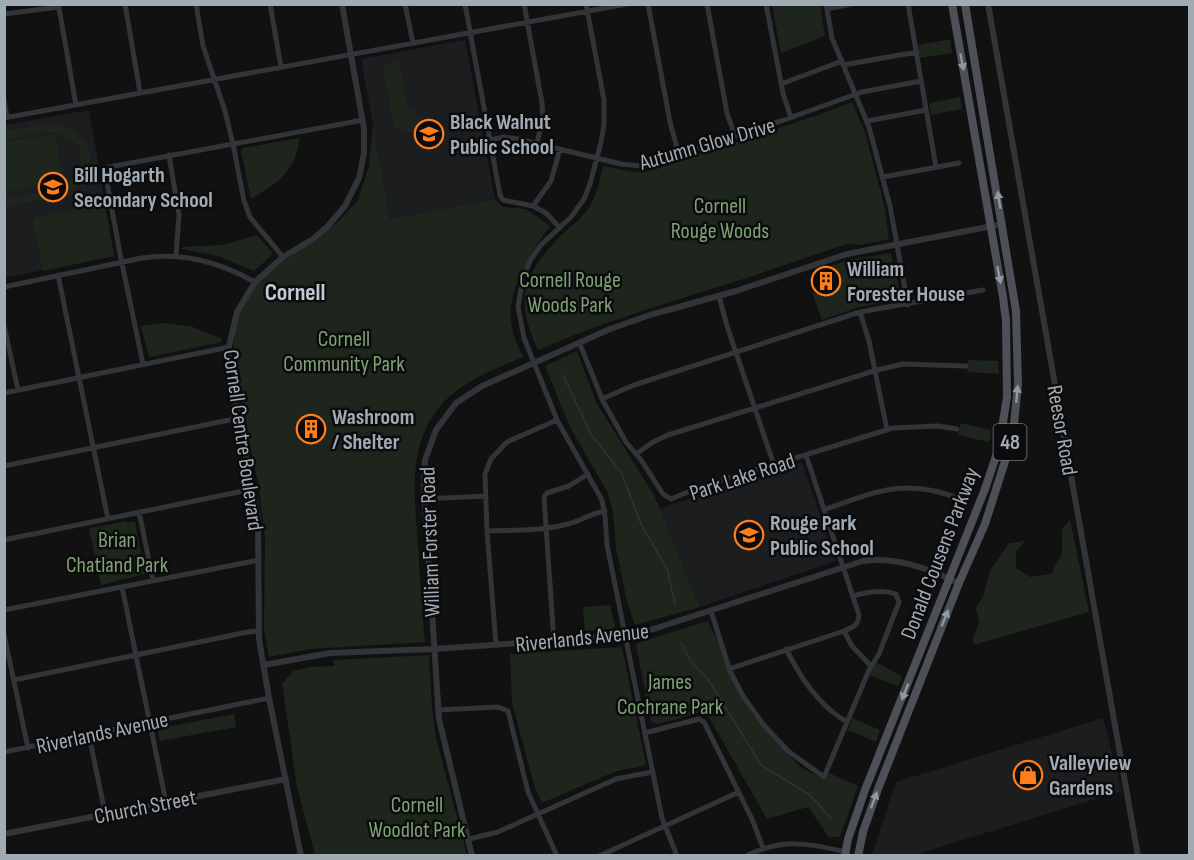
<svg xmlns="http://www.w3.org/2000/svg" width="1194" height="860" viewBox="0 0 1194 860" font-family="'Sofia Sans Condensed',sans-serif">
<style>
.built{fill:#1c1d1f}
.green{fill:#1d251d}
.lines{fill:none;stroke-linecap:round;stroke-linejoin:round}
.stream{stroke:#28353a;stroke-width:1.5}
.minor{stroke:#313438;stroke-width:5}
.tertiary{stroke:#313438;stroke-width:6}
.primary{stroke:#4d5157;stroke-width:8}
.oneway{fill:#8f99a1}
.labels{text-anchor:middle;stroke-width:5;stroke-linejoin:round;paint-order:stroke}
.shield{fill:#0c0c0d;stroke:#747b82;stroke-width:1.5}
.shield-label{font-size:21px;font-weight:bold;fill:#a0abb4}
.poi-label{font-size:22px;font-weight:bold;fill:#a0abb4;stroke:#0c0c0d;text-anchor:start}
.street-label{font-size:22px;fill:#a0abb4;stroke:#0c0c0d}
.park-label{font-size:22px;fill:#7da275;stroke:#0c0c0d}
.neighbourhood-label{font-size:24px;font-weight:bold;fill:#c2c9d0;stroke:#0c0c0d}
</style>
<rect width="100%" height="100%" fill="#111112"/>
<path class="built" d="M465 40 495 199 390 219 361 59Z
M89 110 114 255 5 278V125Z
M802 462 836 561 700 607 660 509 705 493Z
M1103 718 1122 791 914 855H872L896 782Z"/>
<path class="green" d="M772 5H820L825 36 781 53Z
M950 39 952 53 920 58 918 45Z
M400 62 408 110 414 109 416 119H421V124L425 127 436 125 438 135C428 137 403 132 394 127L383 69 386 64Z
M960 97 962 109 931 115 929 103Z
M852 102 865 132 884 204 889 239 860 245 847 244C809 256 772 270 734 282 667 303 602 322 538 350 514 297 522 277 561 235 569 228 578 221 585 213 595 201 600 182 603 166L634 172 653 170 824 113Z
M50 124C89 126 105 167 72 191L73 194 5 207V198C37 192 91 194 79 147 58 122 32 135 5 140V131Z
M373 124 390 219 495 199 503 207 526 209 550 226C532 250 507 290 511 321 512 334 518 346 523 357 498 368 471 378 450 396 406 436 414 492 418 546 420 578 422 610 425 642L310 649 269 657 264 629 265 538 259 488 232 363 236 325 242 307 254 287 267 272 338 222 358 200 369 166Z
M55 134 63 182 5 192V142Z
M299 138C297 171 276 184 251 199L241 151 243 148Z
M104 204 114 256 43 271 34 228V218Z
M257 235 273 254 254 271 218 256 182 249 183 247 222 245Z
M891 253 901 297 893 301 859 307 822 320 812 293 836 285 831 266 849 260Z
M163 323 193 327 222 339V342L149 357 141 326Z
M577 351 596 402 655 497 700 607 635 625 627 602 616 549 613 513 608 493 570 427 545 366Z
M968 360 998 361 999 374 967 372Z
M961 423 991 430 989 442 958 435Z
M1070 519 1089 612 977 644 973 643V638L979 623 976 608 983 596 990 571 1009 543 1025 541 1016 551V568L1030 577 1051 574 1062 553V530Z
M125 521 126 523 135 521 145 574 101 585 89 529Z
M610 605 615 626 613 629 585 631 583 607Z
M708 621 751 713 800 767 825 780 829 773 858 786 840 837H829L808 807 767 819 710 719 704 714 699 713 657 724 651 721 636 646 637 643Z
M622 647 646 765 614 772 542 803 535 788 512 703 510 654Z
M429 655 432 707 436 738 467 855H315L297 787 282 684 293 671 310 667 335 666 333 660Z
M876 662 902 676 898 686 869 675Z
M234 714 236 727 160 741 157 729Z
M852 718 880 730 876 742 848 730Z"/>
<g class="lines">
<path class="stream" d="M563 375 592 436 621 472 641 524 667 569 675 604
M681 643 691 662 708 679 761 765 810 795 832 819"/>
<path class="minor" d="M125 4 140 92
M196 4 203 46 225 111 233 144 244 201 250 217 283 257
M270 4 281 67
M405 4 413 43
M465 4 500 195 503 200 533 206 546 213 560 228
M524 4 542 103 543 117 537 143
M586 4 604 100V125L601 142 590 184 584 199 571 217 541 245 531 259 523 277 518 307 524 338 557 420 602 500 605 516 607 545 662 818 677 856
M648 4 670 122 679 155
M707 4 727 113 735 136
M766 4 783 93 791 118
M826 4 832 38 869 127 890 206 908 305
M908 4 936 167
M59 8 76 105
M827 9 851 4
M4 14 59 7
M843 65 917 52
M781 84 842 61
M4 100 7 117
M4 118 627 4
M867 121 926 110
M490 140 504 137 518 139 621 164 642 166 781 121 862 92 921 81
M169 155 179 215 176 256
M883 177 959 163
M533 206 551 181 560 149
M58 275 108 519
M4 287 142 258C183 252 219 262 255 282
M719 296 727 326 774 465
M860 312 869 341 887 430
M4 325 18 390
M579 342 603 401 626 442 641 460 663 494 671 499 700 487 893 428 938 426 957 429
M143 364 120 254 105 171 109 167 363 120
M4 393 229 347
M602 399 634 385 860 312 983 290
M636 454 653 442 668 435 877 370 903 364 966 366
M4 466 239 418
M424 499 485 496
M824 510C876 491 908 477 962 500
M139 512 153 580
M487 531C513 530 543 531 568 524 581 521 591 513 605 511
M4 540 253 489
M122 587 166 802
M4 610 259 560
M711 611 730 671 743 696 763 724 788 751 824 777 869 670 879 654 899 602 896 594C882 589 867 592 853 596
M844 631 852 646 871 666
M4 634 28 748
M554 642 544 497 547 493 569 486 588 474
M496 645 487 531 485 474 491 459 507 442 557 420
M786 649C801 678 818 705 847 722
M729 669 844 631C853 627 858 626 859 615L806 455
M14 680 248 632 258 631
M438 710 498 707 508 711 528 792 557 856
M645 733 699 719 704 722 752 819 763 848
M89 735 105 813
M4 752 269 698
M469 839 498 832 616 779 652 772
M599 856 739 792
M746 856C782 838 808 843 846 852"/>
<path class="tertiary" d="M988 4 1138 856
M264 665 330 653 434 649 635 635 863 561C896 556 929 569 959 583
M4 834 286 779
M301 856 269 698 259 639 258 518 230 376 229 347 237 312 255 282 283 257 313 239 328 226 345 206 359 178 364 153V129L342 4
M472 856 439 719 424 490 425 460 436 430 456 403 482 386 610 329 650 315 736 291 847 254 1003 224"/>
<path class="primary" d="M845 856 848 839 865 790 985 489 999 447 1007 397 1006 321 1003 297 952 4
M858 856 863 832 878 789 959 583 985 524 1007 455 1014 424 1018 384 1016 311 965 4"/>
</g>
<defs><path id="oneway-solid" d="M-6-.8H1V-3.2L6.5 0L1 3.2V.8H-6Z" transform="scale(1.5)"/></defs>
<g class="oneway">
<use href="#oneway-solid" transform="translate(962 62) rotate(79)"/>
<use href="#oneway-solid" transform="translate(999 200) rotate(-99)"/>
<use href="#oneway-solid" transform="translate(999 275) rotate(79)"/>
<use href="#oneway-solid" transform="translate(1017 394) rotate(-85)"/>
<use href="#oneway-solid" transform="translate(945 618) rotate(-68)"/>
<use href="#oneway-solid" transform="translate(905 692) rotate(112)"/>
<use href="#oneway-solid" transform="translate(874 800) rotate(-70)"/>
</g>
<defs>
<g id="school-ring" transform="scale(1.5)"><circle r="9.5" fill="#0c0c0d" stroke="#ff7e1c" stroke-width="1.5"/><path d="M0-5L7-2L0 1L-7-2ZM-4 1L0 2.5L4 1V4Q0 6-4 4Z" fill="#ff7e1c"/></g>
<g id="building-ring" transform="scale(1.5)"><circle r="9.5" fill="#0c0c0d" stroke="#ff7e1c" stroke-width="1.5"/><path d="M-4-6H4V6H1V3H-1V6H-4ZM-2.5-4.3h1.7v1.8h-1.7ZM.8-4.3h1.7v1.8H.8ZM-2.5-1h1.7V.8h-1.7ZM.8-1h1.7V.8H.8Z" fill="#ff7e1c"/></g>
<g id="shop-ring" transform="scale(1.5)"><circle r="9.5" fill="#0c0c0d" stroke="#ff7e1c" stroke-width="1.5"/><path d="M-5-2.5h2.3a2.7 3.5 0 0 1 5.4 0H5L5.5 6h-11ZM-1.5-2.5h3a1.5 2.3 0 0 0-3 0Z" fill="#ff7e1c"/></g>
</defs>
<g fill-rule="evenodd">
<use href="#school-ring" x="429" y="134"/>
<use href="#school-ring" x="53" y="187"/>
<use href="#building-ring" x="826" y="281"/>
<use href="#building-ring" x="311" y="429"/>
<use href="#school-ring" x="749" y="535"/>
<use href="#shop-ring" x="1028" y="775"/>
</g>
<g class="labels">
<rect class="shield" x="993.5" y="424" width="33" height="36" rx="4.5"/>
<g class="shield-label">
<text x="1010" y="449">48</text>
</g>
<g class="poi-label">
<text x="450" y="129">Black Walnut<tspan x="450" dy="25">Public School</tspan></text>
<text x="74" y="182">Bill Hogarth<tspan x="74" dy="25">Secondary School</tspan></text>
<text x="847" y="276">William<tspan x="847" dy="25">Forester House</tspan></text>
<text x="332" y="424">Washroom<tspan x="332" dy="25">/ Shelter</tspan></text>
<text x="770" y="530">Rouge Park<tspan x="770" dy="25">Public School</tspan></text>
<text x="1049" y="770">Valleyview<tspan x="1049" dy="25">Gardens</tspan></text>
</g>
<g class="street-label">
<text transform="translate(707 143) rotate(-16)" y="8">Autumn Glow Drive</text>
<text transform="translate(1063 430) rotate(80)" y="8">Reesor Road</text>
<text transform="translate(244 440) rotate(82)" y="8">Cornell Centre Boulevard</text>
<text transform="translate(742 476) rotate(-18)" y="8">Park Lake Road</text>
<text transform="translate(429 542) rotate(-92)" y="8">William Forster Road</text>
<text transform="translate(939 553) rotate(-69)" y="8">Donald Cousens Parkway</text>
<text transform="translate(582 637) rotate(-6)" y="8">Riverlands Avenue</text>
<text transform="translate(102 732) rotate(-12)" y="8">Riverlands Avenue</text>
<text transform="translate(145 806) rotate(-11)" y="8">Church Street</text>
</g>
<g class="park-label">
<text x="720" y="213">Cornell<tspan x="720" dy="25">Rouge Woods</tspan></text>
<text x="570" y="287">Cornell Rouge<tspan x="570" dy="25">Woods Park</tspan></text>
<text x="344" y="346">Cornell<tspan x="344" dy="25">Community Park</tspan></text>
<text x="117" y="547">Brian<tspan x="117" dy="25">Chatland Park</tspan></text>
<text x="670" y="689">James<tspan x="670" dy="25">Cochrane Park</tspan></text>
<text x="417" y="812">Cornell<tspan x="417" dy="25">Woodlot Park</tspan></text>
</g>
<g class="neighbourhood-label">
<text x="295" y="300">Cornell</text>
</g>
</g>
<rect width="1194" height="860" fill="none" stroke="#a0abb4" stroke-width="12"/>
</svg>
